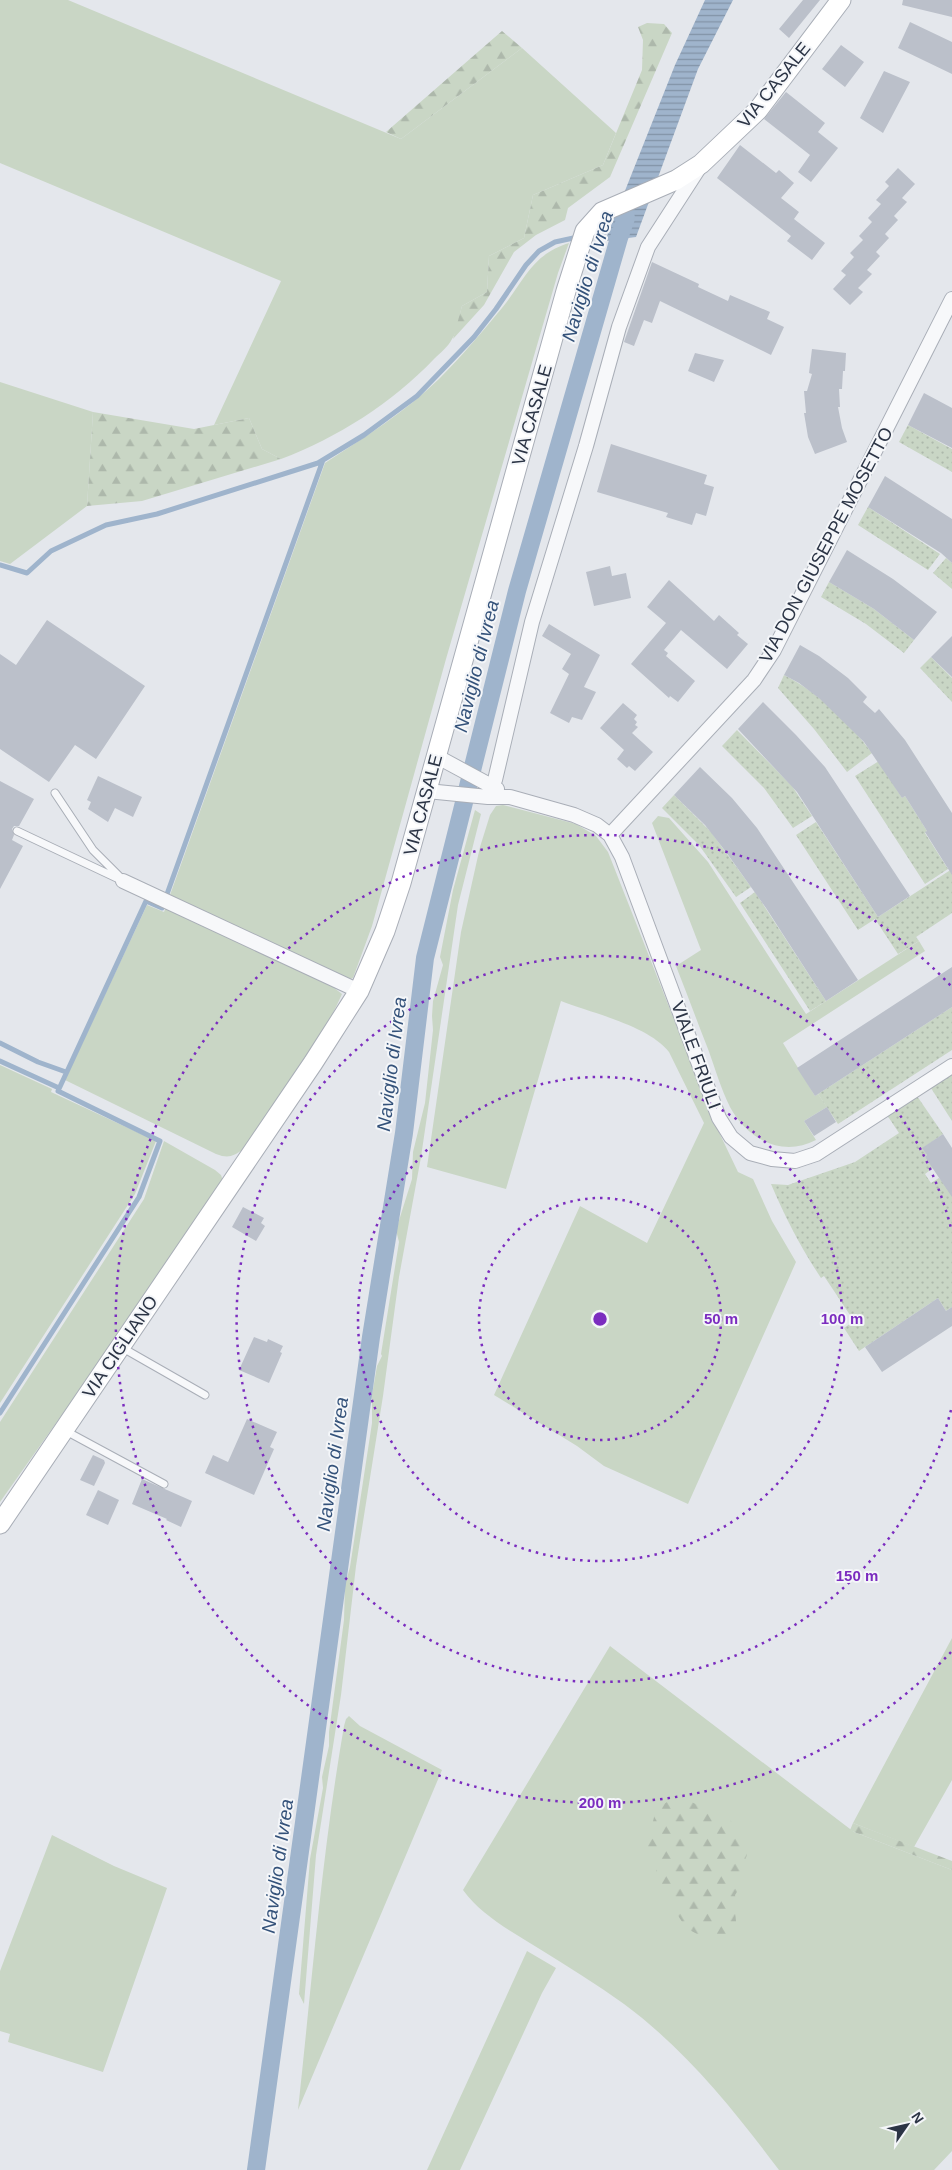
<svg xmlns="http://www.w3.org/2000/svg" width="952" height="2170" viewBox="0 0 952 2170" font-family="Helvetica,sans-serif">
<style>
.grass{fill:#c9d6c5}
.forest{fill:url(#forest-firs)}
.garden{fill:url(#garden-dots)}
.water{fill:url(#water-rules)}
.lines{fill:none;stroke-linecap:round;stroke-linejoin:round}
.stream{stroke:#9fb4cc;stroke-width:5}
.canal{stroke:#9fb4cc;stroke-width:18}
.building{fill:#bbc0ca}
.lane-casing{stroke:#a9aeb7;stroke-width:9}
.street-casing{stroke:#a9aeb7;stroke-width:16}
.secondary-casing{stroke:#a9aeb7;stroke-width:21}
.lane{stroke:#f7f8fa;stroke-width:7}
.street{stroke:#f7f8fa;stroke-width:14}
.secondary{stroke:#fff;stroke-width:19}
.ring{fill:none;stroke:#7b2cbf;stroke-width:2.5;stroke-dasharray:2.5 5}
.labels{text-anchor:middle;stroke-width:4;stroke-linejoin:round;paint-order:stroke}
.street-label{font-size:18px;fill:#2b3445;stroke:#f4f6f9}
.water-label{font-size:19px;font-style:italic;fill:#34527a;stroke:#f4f6f9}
.centre{fill:#7b2cbf;stroke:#f4f6f9;stroke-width:2.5}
.ring-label{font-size:15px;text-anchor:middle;font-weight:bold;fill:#7b2cbf;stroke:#f4f6f9;stroke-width:4;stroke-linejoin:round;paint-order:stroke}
</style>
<defs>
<pattern id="forest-firs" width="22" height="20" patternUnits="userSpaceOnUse" patternTransform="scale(1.25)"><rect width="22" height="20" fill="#c9d6c5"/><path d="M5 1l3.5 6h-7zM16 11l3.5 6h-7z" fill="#adb8ab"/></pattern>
<pattern id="garden-dots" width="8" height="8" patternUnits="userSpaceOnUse" patternTransform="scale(1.25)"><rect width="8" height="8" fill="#c9d6c5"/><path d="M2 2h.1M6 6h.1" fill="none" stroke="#adb8ab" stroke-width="1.8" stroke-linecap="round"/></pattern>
<pattern id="water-rules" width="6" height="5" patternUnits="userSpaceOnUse" patternTransform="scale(1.25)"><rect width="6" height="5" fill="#9fb4cc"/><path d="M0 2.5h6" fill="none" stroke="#8293a7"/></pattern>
</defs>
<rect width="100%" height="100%" fill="#e4e7ec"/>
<path class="grass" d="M0 0H68L401 139 522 48 616 133 603 165 533 195 524 238 489 256 487 292 462 306C459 316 458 331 452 339 448 347 440 353 434 359 392 403 337 438 281 459L262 449 249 418 214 425 281 281 0 163Z
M569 243 558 273 446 659 372 926 353 978 347 980 170 895 325 463C365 437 405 412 439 379 461 357 482 332 502 308 525 280 531 255 569 243Z
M0 382 93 412 87 506 10 564 0 561Z
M503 805 576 824 596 836 608 852 716 1126 738 1172 753 1179 772 1221 796 1262 688 1504 604 1466 577 1446 494 1395 580 1206 647 1243 704 1123 669 1052C649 1026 592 1013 561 1001L506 1189 427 1167 461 932 480 847 490 815 496 806Z
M475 810 481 814 458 905 421 1157 399 1277 383 1396 356 1566 341 1695 316 1855 304 2004 299 1994 310 1859 323 1788 322 1777 329 1746V1732L344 1620 345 1585 350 1567 372 1423V1395L377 1366 382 1356 381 1354 399 1242 396 1230 412 1179 413 1152 425 1103 433 1030 432 1016 433 1001 443 965 440 957 453 890Z
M658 816 669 818 708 862 806 1014 919 941 925 951 783 1043 815 1096 818 1094 827 1107 804 1121 816 1140C782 1158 747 1139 730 1107 721 1089 715 1068 708 1049 697 1021 687 994 676 966L701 950 652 823Z
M147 905 164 912 166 907 333 987 342 994C318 1049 278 1099 244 1149 233 1156 229 1159 216 1154L65 1080Z
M0 1065 52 1089 51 1092 156 1141 135 1194 0 1403Z
M164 1141 215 1170 221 1175 223 1181 154 1285 0 1502V1422L144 1199Z
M952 1638V1780L914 1847 853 1823Z
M610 1646 854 1832 952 1870V2151L934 2170H779C733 2109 686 2050 624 2004 596 1984 567 1966 538 1948 511 1931 482 1916 463 1890Z
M349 1716 360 1726 442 1770 298 2110C312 1981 322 1853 344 1726L346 1719Z
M52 1835 114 1866 167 1888 103 2072 8 2042 10 2034 0 2031V1971Z
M527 1951 556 1968 542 1993 460 2170H427Z"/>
<path class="forest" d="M647 23 664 24 672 33 610 177 568 208 565 220 536 235 514 252 484 305 453 339 462 306 487 292 489 256 524 238 533 195 603 165 642 70 643 40 638 27Z
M502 31 522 48 401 139 386 132Z
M93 412 194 429 249 418 262 449 281 459 142 501 87 506Z
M681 1799 687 1800 709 1810 722 1811 736 1827 745 1847 747 1855 739 1875 741 1886 735 1895C737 1902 734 1906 735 1912 737 1929 738 1930 723 1940L697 1934 686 1928 657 1883 656 1868 648 1852 647 1846 656 1809 667 1802Z
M853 1823 952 1861V1870L854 1832 850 1830Z"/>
<path class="garden" d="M908 425 952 449V472L899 442Z
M868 507 940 554 928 570 858 525Z
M946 558 952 563V589L933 573Z
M829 582 874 609 914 640 904 653 866 624 821 597Z
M931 657 952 678V702L920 668Z
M784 675C819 693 849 722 872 753L847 772 814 729 778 688Z
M737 730 792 786 812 816 793 828 764 788 722 746Z
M879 761 902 798 905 796 927 831 925 833 948 869 925 884 855 776Z
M674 795 711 832 751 887 736 897 699 845 662 808Z
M816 822 878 917 952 869V913L916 937 919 941 898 954 875 919 858 930 796 835Z
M755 892 826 1001 810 1011 740 903Z
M952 1007V1050L838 1124 818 1094Z
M952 1070V1121L929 1085Z
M917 1096 943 1134 923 1148 927 1155 925 1157 933 1168 925 1174 931 1183 939 1178 952 1192V1307L946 1311 938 1298 859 1351 844 1328 854 1321 824 1276 821 1278C801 1248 785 1217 771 1184L788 1185 855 1162 899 1133 887 1115Z"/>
<path class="water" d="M705 0H733L698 69 636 237 605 241 675 65Z"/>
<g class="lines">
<path class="stream" d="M589 235 615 230
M0 565 27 573 51 551 106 525 157 514 318 463 364 435 417 396 474 337 496 309 526 265 539 251 555 242 578 237
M0 1043 38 1062 66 1072
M0 1061 59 1088
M0 1413 139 1197 160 1141 58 1091 146 901 162 908 323 460"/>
<path class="canal" d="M256 2170 371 1337 404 1133 425 958 517 591 619 238 626 218"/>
</g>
<path class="building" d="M803 0H820L789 38 779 29Z
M903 0H952V17L902 5Z
M910 22 952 42V74L898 48Z
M841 45 864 62 845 87 822 69Z
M884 71 910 82 883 133 860 118Z
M786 92 825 123 818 132 838 148 811 182 798 172 810 155 764 119Z
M740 145 776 173 779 170 794 183 781 198 799 212 794 219 825 243 812 260 787 241 791 236 717 178Z
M898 168 915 184 902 198 907 202 894 216 898 220 885 234 889 238 876 252 880 256 867 270 872 274 858 288 863 292 850 305 833 289 846 275 841 271 854 257 850 253 863 240 859 236 872 222 868 218 881 204 876 200 889 186 885 182Z
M652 262 699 284 698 287 728 301 730 295 770 312 767 319 784 327 771 355 660 301 652 323 644 320 634 346 624 342Z
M812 349 846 353 845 371H843L842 389H839L840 407H838L842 428 847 442 815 454 808 437 804 413H806L804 391H807L812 374 809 373Z
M695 353 724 360 714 382 688 371Z
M924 393 952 408V448L908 425Z
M611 444 707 475 704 484 714 487 706 516 696 513 692 525 666 517 668 513 597 492Z
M885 476 952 519V563L941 553 868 507Z
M847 550 893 579 937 612 914 640 874 609 829 582Z
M610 566 612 576 626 573 631 598 594 606 586 572Z
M669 580 714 621 719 615 739 633 737 635 748 644 727 669 681 630 664 650 668 653 666 656 695 681 678 702 670 696 669 698 631 664 666 623 647 607Z
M47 620 145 686 96 759 75 745 49 782 0 749V654L16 665Z
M549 624 600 655 584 687 596 692 582 720 572 717 569 723 550 713 569 674 562 669 571 654 542 636Z
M952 636V677L931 657Z
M800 645 819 656 848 678 867 697 863 702 875 713 879 709 905 740 952 813V875L925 832 927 831 905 796 902 798 864 742 820 699 799 683 784 675Z
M763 702 796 735 825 767 910 896 878 917 797 792 738 729Z
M623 703 637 715 634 719 637 722 635 725 638 727 632 733 653 752 635 771 629 766 627 768 617 759 624 750 600 728Z
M700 767 732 798 757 828 858 980 826 1001 766 908 726 852 705 825 674 795Z
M98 776 142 797 133 817 115 808 108 822 88 809 91 802 87 800Z
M0 781 34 799 19 826H14L12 829 14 835 12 840 23 846 0 889Z
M952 967V1007L815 1096 797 1068Z
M827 1107 836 1122 814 1136 804 1121Z
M943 1134 952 1148V1197L925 1157 927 1155 922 1148Z
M243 1207 264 1218 261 1223 265 1226 256 1241 232 1227Z
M938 1298 946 1311 952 1307V1326L882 1372 865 1347Z
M254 1337 267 1342 268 1339 283 1346 280 1352 282 1353 269 1383 239 1370Z
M247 1419 277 1432 270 1447 274 1449 254 1495 205 1473 213 1455 228 1462Z
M93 1455 104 1460 105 1463 94 1486 80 1480Z
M142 1479 192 1501 181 1527 166 1520 167 1519 132 1504Z
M98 1490 119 1500 108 1525 86 1515Z"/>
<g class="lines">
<g class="lane-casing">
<path id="lane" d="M55 793 93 850 120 877
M17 831 123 881
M121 1347 205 1395
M64 1430 164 1484"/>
</g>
<g class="street-casing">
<path id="street" d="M436 756 497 789
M427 791 488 797H510L574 815 597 825 610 835 622 857 719 1118 731 1137 750 1153 772 1159 795 1161 816 1154 952 1066
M488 797 491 784 495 780 532 622 586 446 619 327 648 247 701 165
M610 835 754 680 774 650 952 299
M123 881 359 991"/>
</g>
<g class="secondary-casing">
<path id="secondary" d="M0 1524 313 1063 359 991 385 931 401 883 566 291 585 231 602 212 676 180 701 164 758 110 841 0"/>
</g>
<use href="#lane" class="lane"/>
<use href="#street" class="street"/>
<use href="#secondary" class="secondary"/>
</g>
<g class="ring">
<circle cx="600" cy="1319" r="121"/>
<circle cx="600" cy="1319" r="242"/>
<path d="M951 1410A363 363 0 1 1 951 1228"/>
<path d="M951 1652A484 484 0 1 1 951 986"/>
</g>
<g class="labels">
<g class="street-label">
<text transform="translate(774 85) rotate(-51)" y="6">VIA CASALE</text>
<text transform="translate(532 415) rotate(-74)" y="6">VIA CASALE</text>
<text transform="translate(826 545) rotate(-62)" y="6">VIA DON GIUSEPPE MOSETTO</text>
<text transform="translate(423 805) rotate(-75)" y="6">VIA CASALE</text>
<text transform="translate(696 1055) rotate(70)" y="6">VIALE FRIULI</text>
<text transform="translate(120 1347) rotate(-56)" y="6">VIA CIGLIANO</text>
</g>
<g class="water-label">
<text transform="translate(587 276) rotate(-73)" y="7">Naviglio di Ivrea</text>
<text transform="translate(476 666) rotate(-76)" y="7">Naviglio di Ivrea</text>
<text transform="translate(391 1064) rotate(-83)" y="7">Naviglio di Ivrea</text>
<text transform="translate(332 1464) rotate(-82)" y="7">Naviglio di Ivrea</text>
<text transform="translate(277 1866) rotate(-82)" y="7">Naviglio di Ivrea</text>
</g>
</g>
<circle cx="600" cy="1319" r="8" class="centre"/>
<g class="ring-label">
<text x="721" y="1324">50 m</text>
<text x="842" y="1324">100 m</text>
<text x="857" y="1581">150 m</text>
<text x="600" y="1808">200 m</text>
</g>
<g transform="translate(907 2125) rotate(56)" stroke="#f4f6f9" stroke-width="4" paint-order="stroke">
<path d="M0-4L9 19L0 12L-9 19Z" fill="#2b3445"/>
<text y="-8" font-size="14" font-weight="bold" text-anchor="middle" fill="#2b3445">N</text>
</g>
</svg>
